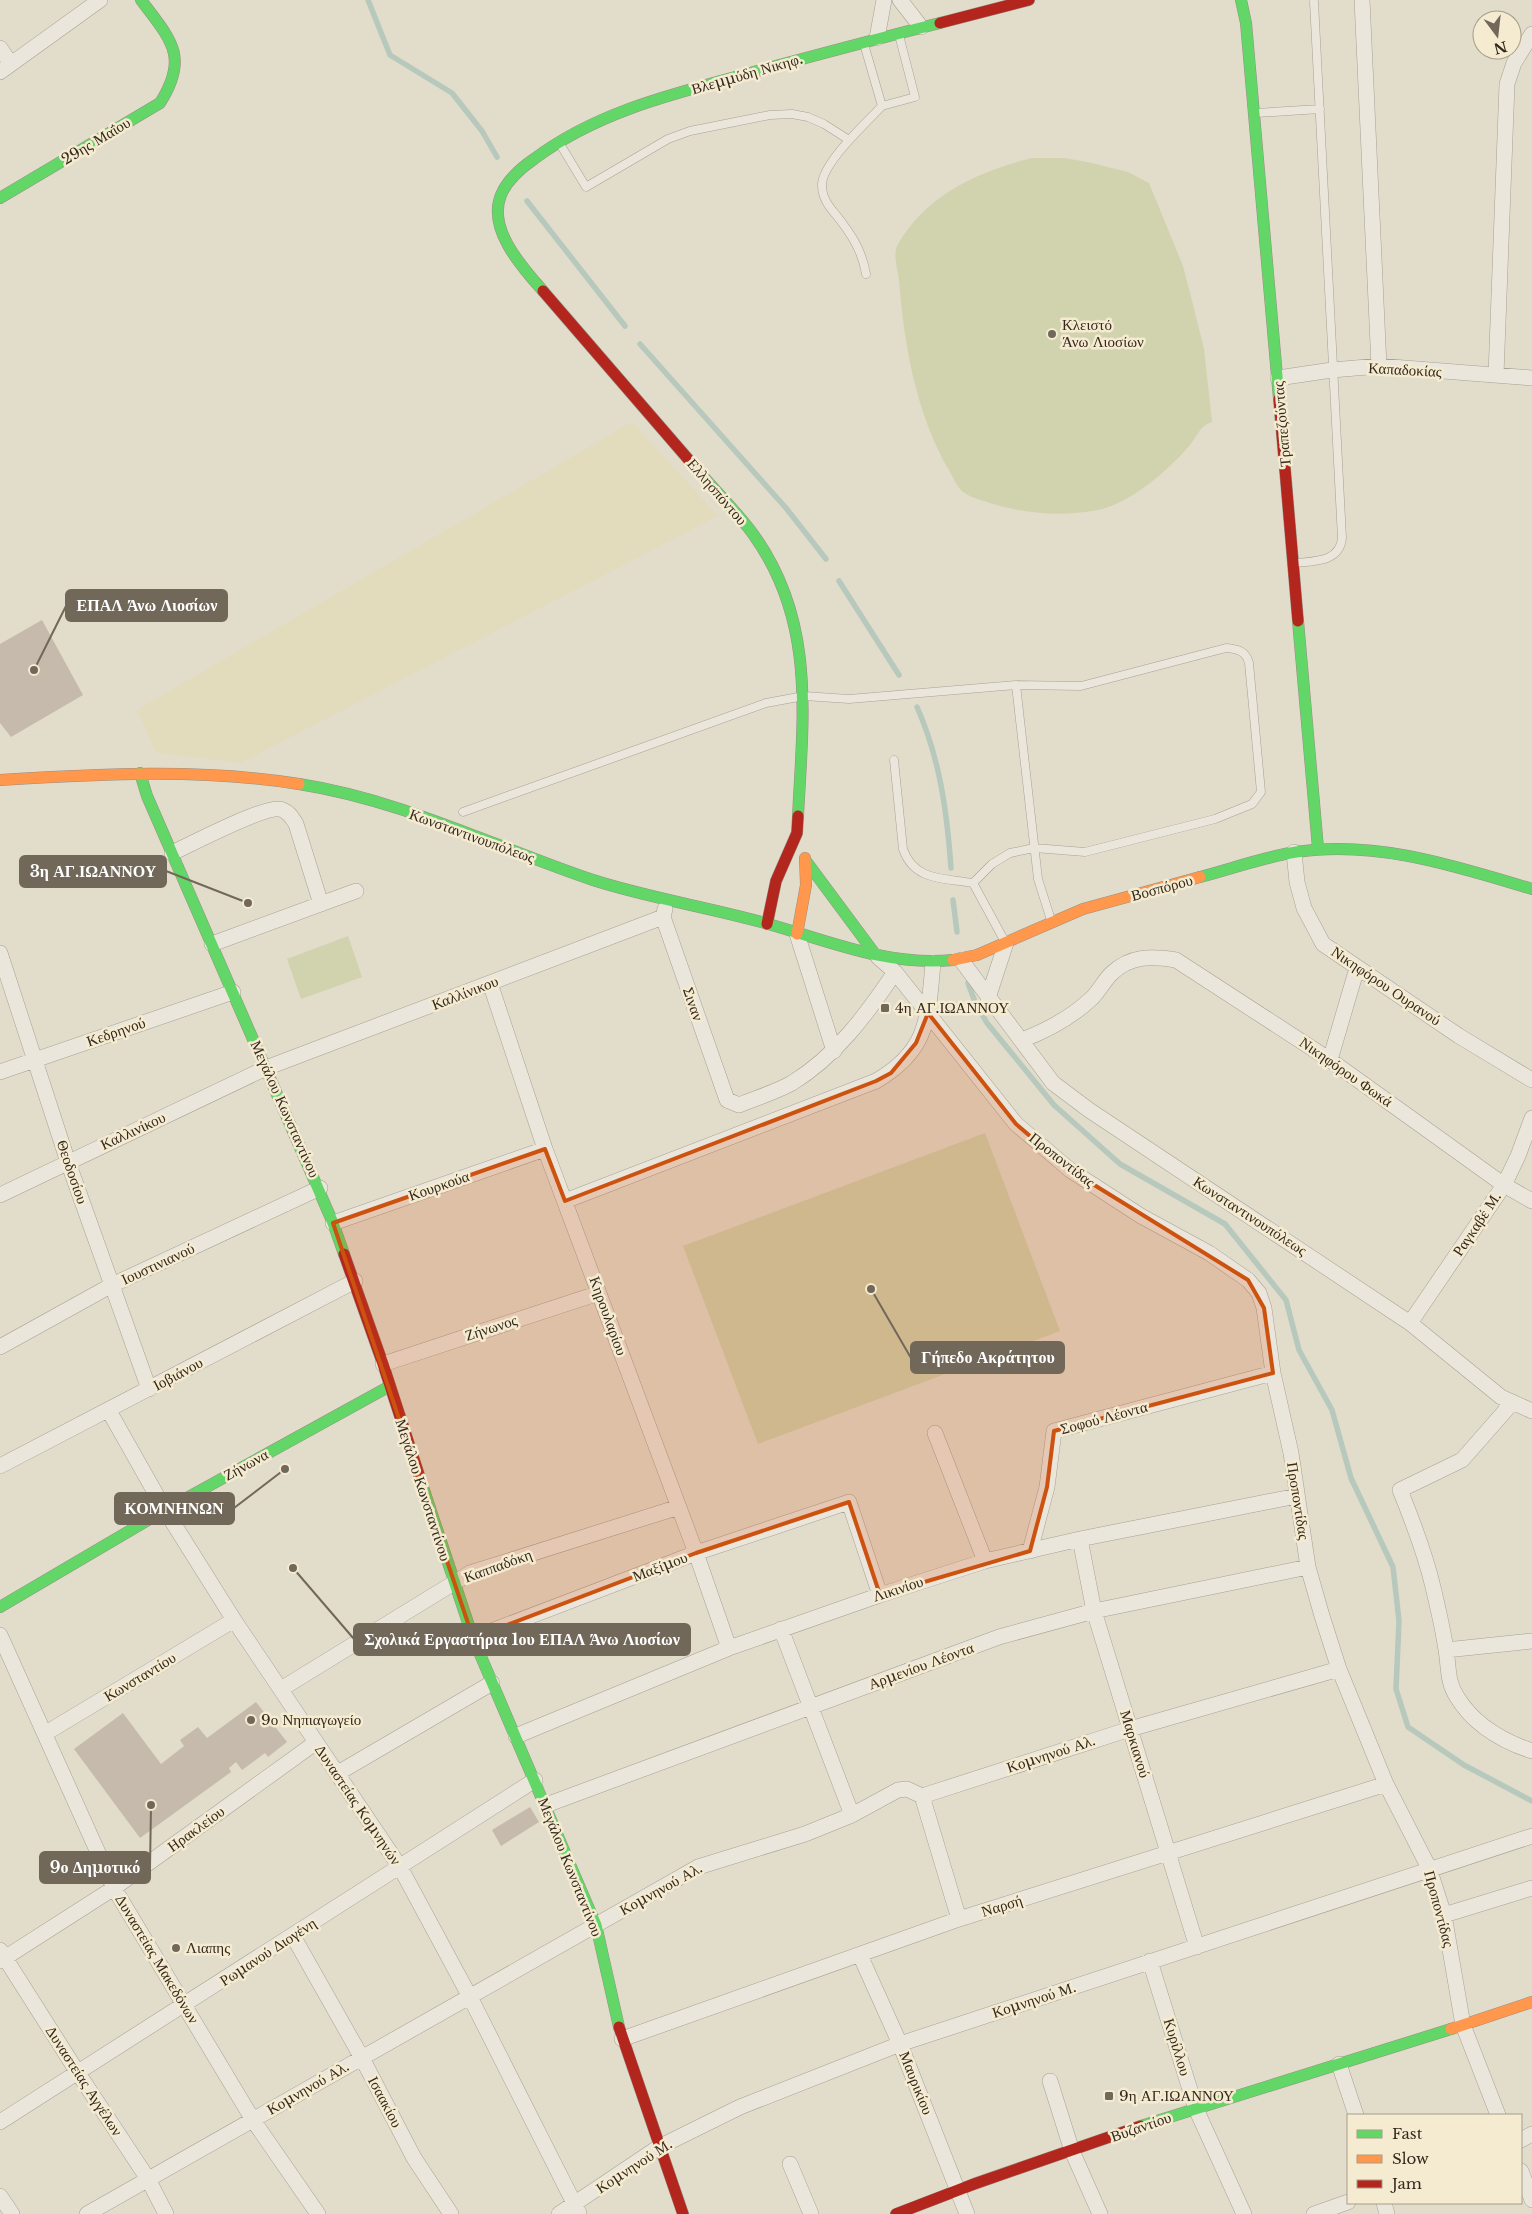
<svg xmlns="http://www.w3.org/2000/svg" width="1532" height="2214" viewBox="0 0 1532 2214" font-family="'Libre Baskerville',serif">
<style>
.farmland{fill:#e2dbbc}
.green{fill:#d1d2ae}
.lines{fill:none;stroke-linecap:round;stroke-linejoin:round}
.stream{stroke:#b7c8bd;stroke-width:5.5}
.building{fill:#c6baac}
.lane-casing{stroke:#a7a194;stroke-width:9}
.street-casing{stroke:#a7a194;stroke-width:16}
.fast-casing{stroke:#979085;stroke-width:12}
.slow-casing{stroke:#979085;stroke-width:12}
.jam-casing{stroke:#979085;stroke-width:12}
.lane{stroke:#eae6dc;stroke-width:8}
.street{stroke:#eae6dc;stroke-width:15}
.fast{stroke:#63d668;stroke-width:11}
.slow{stroke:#ff974d;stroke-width:11}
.jam{stroke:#b3261e;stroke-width:11}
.marked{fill:#cd520f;fill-opacity:0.2;stroke:#cd520f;stroke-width:4;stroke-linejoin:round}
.poi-dot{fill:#72685a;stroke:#f4ebd1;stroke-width:2}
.labels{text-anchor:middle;stroke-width:5;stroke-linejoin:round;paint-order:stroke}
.street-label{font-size:15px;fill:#35291d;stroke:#f4ebd1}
.poi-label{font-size:15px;fill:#35291d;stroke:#f4ebd1;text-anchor:start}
.leader{fill:none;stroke:#72685a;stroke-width:2}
.callout-dot{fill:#72685a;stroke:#f4ebd1;stroke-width:2}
.callout{fill:#72685a;stroke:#72685a;stroke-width:2}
.callout-label{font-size:16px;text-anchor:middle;font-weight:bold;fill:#fff}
</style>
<rect width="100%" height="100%" fill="#e2dccb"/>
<path class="farmland" d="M632 422 718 516 240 763 156 752 137 710Z"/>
<path class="green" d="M1032 158H1064L1087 162 1128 172 1149 183 1183 266 1192 301 1204 349 1212 422C1200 425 1197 437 1189 446 1169 470 1129 504 1098 510 1059 517 1026 514 990 503 981 500 969 497 962 491 957 487 953 477 950 472 916 415 904 344 899 280 898 271 893 254 897 246 925 195 979 171 1032 158Z
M348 936 362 977 301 999 287 959Z
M985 1133 1060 1331 758 1444 683 1246Z"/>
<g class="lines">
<path class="stream" d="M368 0 390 55 452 93 482 131 497 157
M527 201 625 326
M640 344 786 508 826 559
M839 581 899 675
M917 707C940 759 947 812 951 868
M953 900 957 932
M968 983 975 1002 987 1023 1054 1105 1120 1164 1225 1224 1286 1300 1299 1350 1332 1410 1351 1478 1393 1567 1399 1621 1396 1689 1408 1727 1464 1765 1532 1801"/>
</g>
<path class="building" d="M42 620 83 695 11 737 0 723V644Z
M256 1702 287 1742 268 1757 265 1753 242 1770 236 1762 229 1768 231 1772 140 1838 74 1749 123 1713 161 1764 184 1746 180 1740 198 1727 207 1738Z
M530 1807 539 1822 501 1846 492 1830Z"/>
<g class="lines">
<g class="lane-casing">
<path id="lane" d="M864 44 882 106 915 97 899 35
M1256 113 1320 109
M560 144 586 187 668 139 690 131 770 115 792 114 808 117 824 124 849 140
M866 274C862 250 851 234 837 216 829 207 822 198 822 185 822 163 867 122 882 106
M1296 563C1314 561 1340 562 1342 538L1314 2
M894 760 903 849C914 881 943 878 973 883
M463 812 766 703 804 696 849 699 1016 685 1038 879 1051 920
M1004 940 973 883 992 864 1010 853 1034 848 1085 852 1215 819 1252 804 1261 792 1249 663C1246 651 1238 649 1226 648L1081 686 1016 685"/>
</g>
<g class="street-casing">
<path id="street" d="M900 0 921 27
M1362 0 1379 366
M877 38 884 0
M0 48 11 64
M0 72 100 0
M1496 375 1507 84 1514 63 1532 34
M1278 378 1332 370 1379 366 1532 378
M1294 852 1297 882 1304 908 1323 944 1459 1036 1532 1080
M172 853C191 844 264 806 280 809 288 811 292 817 296 824L321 904
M665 909 663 917 727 1100 739 1105C756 1098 776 1092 792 1083 836 1056 867 1014 895 972
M797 934 834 1051
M212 944 356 891
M0 953 68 1162 149 1389
M878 957 895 972 1016 1124 1070 1170 1141 1216 1209 1253 1248 1280 1259 1293 1264 1308 1273 1373 1291 1453 1308 1567 1322 1616 1339 1669 1386 1784 1429 1868 1444 1915 1463 2025 1498 2115
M961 960 1053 1083 1089 1110 1410 1323 1501 1397 1532 1411
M490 983 545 1149 696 1553 729 1648
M988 998 1006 943
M1022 1040C1048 1030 1071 1018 1092 998 1099 991 1104 981 1111 974 1130 955 1153 956 1176 960L1330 1060 1504 1185 1532 1201
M1330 1060 1357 968
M0 1072 233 992
M0 1195 266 1068 663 917
M565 1201 876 1081C929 1050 928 1018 933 963
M333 1223 545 1149
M1410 1323 1504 1185 1518 1156 1532 1118
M0 1347 112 1285 320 1188
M383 1364 599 1293
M1512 1403 1462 1460 1400 1490C1413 1522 1425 1553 1433 1587 1438 1608 1443 1629 1446 1650 1449 1667 1447 1682 1457 1697 1474 1725 1502 1741 1532 1751
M109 1411 165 1510 234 1620 400 1867 470 1997 579 2213
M935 1433 985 1561
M0 1466 355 1281
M1080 1539 1094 1611 1197 1947
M1030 1551 1047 1487 1054 1431 1273 1373
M781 1629 852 1815
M0 1635 114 1888 253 2120 318 2214
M473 1638 696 1553 849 1502 880 1595
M1446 1650 1532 1641
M281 1689 470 1573 679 1507
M46 1733 234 1620
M516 1736 729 1648 880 1595 985 1561 1080 1539 1297 1496
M338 1773 492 1683
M922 1796 959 1919
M546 1805 999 1637 1094 1611 1308 1567
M1444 1915 1532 1888
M293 1936 362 2058 414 2158 451 2214
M0 1950 78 2073 148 2179 166 2214
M860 1955 900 2044 967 2214
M0 1961 114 1888 315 1743
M1150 1961 1196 2109 1244 2214
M622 2039 959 1919 1386 1784
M1339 2064 1356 2115
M1050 2081 1072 2151 1100 2214
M0 2122 535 1780
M1521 2140 1532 2134
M790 2164 811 2214
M1521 2171 1532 2200
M0 2196 12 2214
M1384 2203 1387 2214
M87 2214 698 1867 805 1834 852 1815 898 1790 907 1789 922 1796 1130 1729 1339 1669
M559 2214 659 2147 740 2107 900 2044 1532 1836
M1314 2214 1348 2202"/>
</g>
<g class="fast-casing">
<path id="fast" d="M1241 0 1246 23 1279 399
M0 198 160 103C190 56 170 39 141 0
M543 291C522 267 487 229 501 195 507 180 521 168 534 159 603 107 690 90 772 67 828 52 884 37 940 23
M701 474C718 494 738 513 753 534 816 621 803 716 798 816
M1298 621 1318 848
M140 773 147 796 333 1223 344 1254
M299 784C402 800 495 847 593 880 649 898 708 907 765 923 826 940 888 967 953 960
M806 861 875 954
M1200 877C1231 869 1264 857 1296 852 1377 840 1455 866 1532 889
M421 1481 473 1638 596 1925 619 2027
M0 1607 165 1510 390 1386
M1141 2126 1451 2029"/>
</g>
<g class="slow-casing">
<path id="slow" d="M0 780C100 774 200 768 299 784
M797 934 806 885 805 858
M953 960 977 955 1083 909 1200 877
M1451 2029 1532 2002"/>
</g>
<g class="jam-casing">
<path id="jam" d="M940 23 1029 0
M543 291 701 474
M1279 399 1298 621
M767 924 776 881 797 833 798 816
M344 1254 383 1364 421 1481
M619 2027 683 2214
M896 2214 974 2184 1141 2126"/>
</g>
<use href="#lane" class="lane"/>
<use href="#street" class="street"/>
<use href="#fast" class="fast"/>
<use href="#slow" class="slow"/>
<use href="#jam" class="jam"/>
</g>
<path class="marked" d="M928 1013 1016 1124 1070 1170 1248 1280 1264 1308 1273 1373 1054 1431 1047 1487 1030 1551 880 1595 849 1502 696 1553 473 1638 333 1223 545 1149 565 1201 876 1081 891 1073 916 1043Z"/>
<g class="poi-dot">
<circle cx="1052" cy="334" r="5"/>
<rect x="880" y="1003" width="10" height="10" rx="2.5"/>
<circle cx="251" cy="1720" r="5"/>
<circle cx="176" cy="1948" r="5"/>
<rect x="1104" y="2091" width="10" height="10" rx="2.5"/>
</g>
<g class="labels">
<g class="street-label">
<text transform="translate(747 74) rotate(-16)" y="5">Βλεμμύδη Νικηφ.</text>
<text transform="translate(96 141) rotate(-31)" y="5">29ης Μαΐου</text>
<text transform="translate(1405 370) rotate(3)" y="5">Καπαδοκίας</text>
<text transform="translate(1282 424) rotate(-95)" y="5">Τραπεζούντας</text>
<text transform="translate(717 492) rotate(49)" y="5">Ελλησπόντου</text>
<text transform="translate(472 836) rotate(20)" y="5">Κωνσταντινουπόλεως</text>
<text transform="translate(1162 888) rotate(-15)" y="5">Βοσπόρου</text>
<text transform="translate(1386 986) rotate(34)" y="5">Νικηφόρου Ουρανού</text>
<text transform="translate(465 993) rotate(-21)" y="5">Καλλίνικου</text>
<text transform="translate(693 1004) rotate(71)" y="5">Σιναν</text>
<text transform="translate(116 1032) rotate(-19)" y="5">Κεδρηνού</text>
<text transform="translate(1346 1072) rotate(35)" y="5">Νικηφόρου Φωκά</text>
<text transform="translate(285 1109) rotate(66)" y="5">Μεγάλου Κωνσταντίνου</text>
<text transform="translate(133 1131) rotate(-25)" y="5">Καλλινίκου</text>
<text transform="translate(1062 1160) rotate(38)" y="5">Προποντίδας</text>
<text transform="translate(72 1172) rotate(71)" y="5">Θεοδοσίου</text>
<text transform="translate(439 1186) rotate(-19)" y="5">Κουρκούα</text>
<text transform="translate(1250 1216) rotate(33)" y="5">Κωνσταντινουπόλεως</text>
<text transform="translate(1477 1224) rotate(-56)" y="5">Ραγκαβέ Μ.</text>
<text transform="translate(158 1264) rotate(-25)" y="5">Ιουστινιανού</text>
<text transform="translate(608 1316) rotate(70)" y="5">Κηρουλαρίου</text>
<text transform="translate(491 1328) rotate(-18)" y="5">Ζήνωνος</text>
<text transform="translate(178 1374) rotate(-28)" y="5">Ιοβιάνου</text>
<text transform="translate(1104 1418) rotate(-15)" y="5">Σοφού Λέοντα</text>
<text transform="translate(246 1465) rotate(-29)" y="5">Ζήνωνα</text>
<text transform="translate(423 1490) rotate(72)" y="5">Μεγάλου Κωνσταντίνου</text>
<text transform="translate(1298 1501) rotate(81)" y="5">Προποντίδας</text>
<text transform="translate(498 1566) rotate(-20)" y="5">Καππαδόκη</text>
<text transform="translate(660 1567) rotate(-21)" y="5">Μαξίμου</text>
<text transform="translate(898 1589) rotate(-18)" y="5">Λικινίου</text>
<text transform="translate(921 1666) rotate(-20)" y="5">Αρμενίου Λέοντα</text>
<text transform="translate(140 1677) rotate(-31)" y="5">Κωνσταντίου</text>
<text transform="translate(1135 1744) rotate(73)" y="5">Μαρκιανού</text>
<text transform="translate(1051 1754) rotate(-18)" y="5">Κομνηνού Αλ.</text>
<text transform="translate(358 1805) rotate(56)" y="5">Δυναστείας Κομνηνών</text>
<text transform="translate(196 1829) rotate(-36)" y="5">Ηρακλείου</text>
<text transform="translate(570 1867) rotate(68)" y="5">Μεγάλου Κωνσταντίνου</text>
<text transform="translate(661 1889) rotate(-29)" y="5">Κομνηνού Αλ.</text>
<text transform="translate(1002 1906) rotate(-17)" y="5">Ναρσή</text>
<text transform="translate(1439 1909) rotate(75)" y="5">Προποντίδας</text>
<text transform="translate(268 1952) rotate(-33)" y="5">Ρωμανού Διογένη</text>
<text transform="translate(157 1959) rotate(59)" y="5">Δυναστείας Μακεδόνων</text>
<text transform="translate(1034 2000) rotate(-18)" y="5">Κομνηνού Μ.</text>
<text transform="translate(1177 2047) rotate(73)" y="5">Κυρίλλου</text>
<text transform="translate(84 2081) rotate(57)" y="5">Δυναστείας Αγγέλων</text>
<text transform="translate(916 2083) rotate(68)" y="5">Μαυρικίου</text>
<text transform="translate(308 2088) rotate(-30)" y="5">Κομνηνού Αλ.</text>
<text transform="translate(385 2102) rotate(62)" y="5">Ισαακίου</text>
<text transform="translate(1141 2127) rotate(-19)" y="5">Βυζαντίου</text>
<text transform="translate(634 2166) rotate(-33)" y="5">Κομνηνού Μ.</text>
</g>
<g class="poi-label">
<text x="1062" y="330">Κλειστό<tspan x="1062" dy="17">Άνω Λιοσίων</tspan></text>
<text x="895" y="1013">4η ΑΓ.ΙΩΑΝΝΟΥ</text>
<text x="261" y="1725">9ο Νηπιαγωγείο</text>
<text x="186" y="1953">Λιαπης</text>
<text x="1119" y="2101">9η ΑΓ.ΙΩΑΝΝΟΥ</text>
</g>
</g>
<path class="leader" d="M34 670L66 606M248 903L166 871M871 1289L911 1358M285 1469L234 1508M293 1568L354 1639M151 1805L150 1868"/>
<g class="callout-dot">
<circle cx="34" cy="670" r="5"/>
<circle cx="248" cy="903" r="5"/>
<circle cx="871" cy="1289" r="5"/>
<circle cx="285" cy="1469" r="5"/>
<circle cx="293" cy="1568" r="5"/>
<circle cx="151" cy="1805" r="5"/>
</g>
<g class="callout">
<rect x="66" y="590" width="161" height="31" rx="5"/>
<rect x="20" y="856" width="146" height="31" rx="5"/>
<rect x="911" y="1342" width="153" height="31" rx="5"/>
<rect x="115" y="1493" width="119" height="31" rx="5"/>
<rect x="354" y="1624" width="336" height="31" rx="5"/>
<rect x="40" y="1852" width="110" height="31" rx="5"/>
</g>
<g class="callout-label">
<text x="147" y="611">ΕΠΑΛ Άνω Λιοσίων</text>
<text x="93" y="877">3η ΑΓ.ΙΩΑΝΝΟΥ</text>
<text x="988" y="1363">Γήπεδο Ακράτητου</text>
<text x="174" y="1514">ΚΟΜΝΗΝΩΝ</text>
<text x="522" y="1645">Σχολικά Εργαστήρια 1ου ΕΠΑΛ Άνω Λιοσίων</text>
<text x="95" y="1873">9ο Δημοτικό</text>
</g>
<rect x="1347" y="2114" width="175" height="90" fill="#f4ebd1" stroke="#a89d89"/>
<rect x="1357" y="2130" width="25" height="8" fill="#63d668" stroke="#a89d89"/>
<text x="1392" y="2139" font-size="15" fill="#35291d">Fast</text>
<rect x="1357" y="2155" width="25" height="8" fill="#ff974d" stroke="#a89d89"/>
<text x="1392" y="2164" font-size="15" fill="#35291d">Slow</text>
<rect x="1357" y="2180" width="25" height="8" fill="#b3261e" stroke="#a89d89"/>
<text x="1392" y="2189" font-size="15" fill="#35291d">Jam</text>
<g transform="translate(1497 35) rotate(165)"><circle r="24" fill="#f4ebd1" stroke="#a89d89"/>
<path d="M0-4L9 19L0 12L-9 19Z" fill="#72685a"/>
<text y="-8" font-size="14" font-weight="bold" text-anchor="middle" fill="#35291d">N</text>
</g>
</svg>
